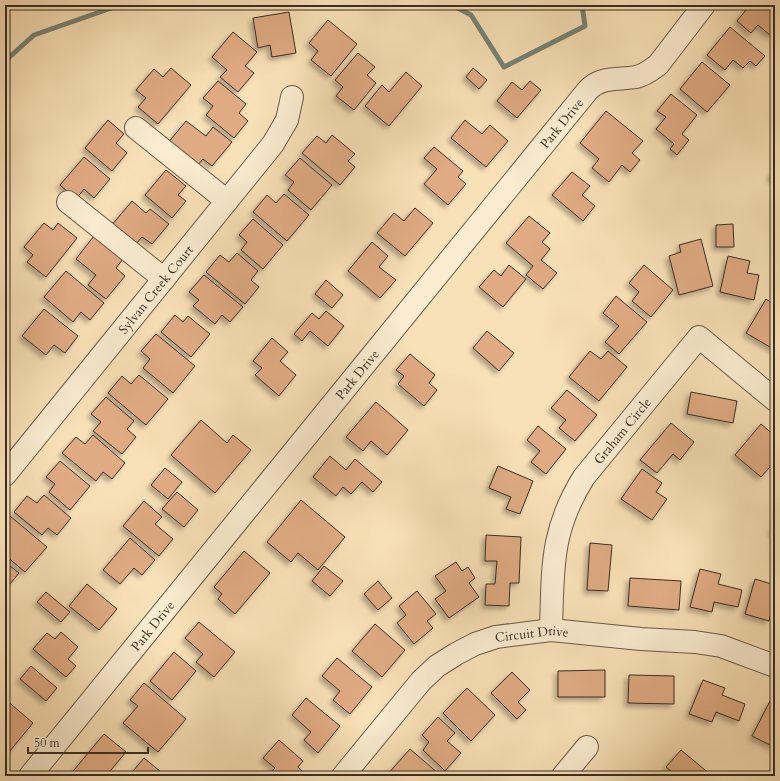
<svg xmlns="http://www.w3.org/2000/svg" width="780" height="781" viewBox="0 0 780 781" font-family="Cardo,serif">
<style>
.lines{fill:none;stroke-linecap:round;stroke-linejoin:round}
.stream{stroke:#758477;stroke-width:5}
.building{fill:#e0ab83;stroke:#382d25;filter:url(#shadow)}
.minor-casing{stroke:#685a4a;stroke-width:24}
.minor{stroke:#fbecd0;stroke-width:22}
.labels{text-anchor:middle;stroke-width:3;stroke-linejoin:round;paint-order:stroke}
.street-label{font-size:13px;fill:#382d25;stroke:#fbecd0}
</style>
<defs>
<filter id="shadow"><feDropShadow dx="-3.5" dy="3.5" stdDeviation="2" flood-color="#0004"/></filter>
</defs>
<rect width="100%" height="100%" fill="#f9e1b7"/>
<filter id="stains"><feTurbulence type="fractalNoise" baseFrequency=".005" numOctaves="4"/><feColorMatrix values="0 0 0 0 .2 0 0 0 0 .09 0 0 0 0 .02 0 0 0 .5 -.17"/></filter>
<radialGradient id="worn" r=".72"><stop offset=".6" stop-color="#630" stop-opacity="0"/><stop offset="1" stop-color="#630" stop-opacity=".3"/></radialGradient>
<g class="lines">
<path class="stream" d="M452 5 471 15 504 67 585 26 582 5
M5 61 34 35 120 5"/>
</g>
<path class="building" d="M750 5H772L775 8V31L771 36 758 25 751 33 737 21Z
M289 12 296 53 272 57 270 45 258 48 253 18Z
M328 20 357 44 331 76 311 60 318 51 309 43Z
M730 27 765 56 756 66 750 61 743 68 733 60 725 70 707 55Z
M233 32 257 52 245 66 254 73 238 92 220 77 227 70 212 57Z
M358 53 375 67 367 75 376 83 354 110 336 96 343 87 335 80Z
M702 62 730 85 707 112 680 89Z
M171 68 191 85 158 124 138 107 146 98 136 90 154 69 163 77Z
M473 68 487 80 479 89 466 77Z
M406 72 422 86 389 126 365 106 382 85 389 92Z
M218 81 246 104 239 113 248 121 234 138 206 115 213 106 203 98Z
M530 81 541 90 517 118 497 101 512 82 522 90Z
M671 94 697 115 682 134 689 140 677 155 670 149 674 144 656 129 666 117 657 111Z
M606 111 643 141 632 153 640 160 630 172 622 165 609 182 592 168 599 159 580 143Z
M108 120 124 134 116 143 127 153 112 171 85 148Z
M465 120 482 134 490 125 508 141 486 167 451 138Z
M186 121 206 136 213 127 232 142 212 166 203 159 196 167 167 144Z
M332 135 355 154 348 161 355 167 340 185 302 153 317 136 326 143Z
M434 147 463 171 458 177 466 184 448 205 424 184 437 169 424 158Z
M84 157 110 179 94 198 84 189 76 199 60 185Z
M300 158 332 185 311 210 288 190 294 182 285 175Z
M775 168V180L770 178Z
M166 170 186 186 178 195 186 201 172 218 145 195Z
M572 172 590 186 582 195 595 206 583 221 552 195Z
M284 194 309 215 287 241 253 212 267 195 276 203Z
M132 201 146 213 150 209 169 224 152 244 142 237 135 245 111 226Z
M415 208 433 223 405 256 377 233 394 213 404 221Z
M529 216 550 233 542 242 550 249 541 260 557 273 543 289 526 275 533 266 506 243Z
M253 219 283 245 263 269 241 250 247 242 239 235Z
M44 223 53 230 58 223 77 238 46 277 27 262 33 255 24 247Z
M733 224 734 247H716V225Z
M94 236 123 259 116 268 125 276 106 299 88 285 96 275 76 259Z
M701 239 713 286 679 295 669 256 681 252 679 245Z
M372 242 388 256 379 267 396 280 380 298 348 271Z
M237 253 258 271 251 280 259 287 245 304 206 272 220 255 229 262Z
M728 256 750 261 747 273 759 275 754 300 720 292Z
M509 265 526 279 503 307 479 287 494 270 501 276Z
M644 265 673 290 651 317 632 301 639 292 629 283Z
M66 271 104 303 90 320 81 312 73 322 44 297Z
M204 275 243 307 230 322 222 315 215 324 193 306 199 300 189 292Z
M326 280 343 295 332 308 315 294Z
M616 296 647 322 619 354 605 342 619 326 603 313Z
M766 299 775 305V350L746 333Z
M44 309 78 336 65 353 54 345 46 355 22 336Z
M326 311 344 326 328 346 310 331 302 341 294 334 312 313 319 319Z
M175 315 183 322 188 316 210 334 191 357 161 332Z
M487 331 514 353 499 371 473 348Z
M156 334 195 366 173 393 143 368 150 359 141 351Z
M272 338 288 352 280 361 296 375 279 396 255 375 262 368 253 361Z
M590 351 601 359 608 351 627 367 599 401 569 377Z
M410 354 435 375 429 383 437 390 424 406 398 384 404 376 396 370Z
M139 375 168 399 146 425 108 393 122 376 131 384Z
M567 390 597 415 575 441 559 428 566 420 551 408Z
M691 392 737 401 733 423 687 414Z
M106 397 134 421 127 429 136 437 122 454 93 431 101 422 91 414Z
M376 402 408 430 387 455 371 441 363 451 346 437Z
M201 420 227 443 233 435 251 450 215 493 171 455Z
M671 423 694 442 680 460 673 454 657 473 640 460Z
M761 424 775 436V461L761 477 735 455Z
M538 426 566 449 546 474 531 462 540 451 527 440Z
M93 435 125 463 112 479 103 472 96 481 62 453 76 437 85 444Z
M330 456 346 470 355 459 382 482 373 492 362 482 351 494 343 487 336 496 313 477Z
M60 461 90 486 70 510 49 492 55 484 46 477Z
M498 466 533 481 520 514 506 509 511 497 489 488Z
M165 468 182 482 168 499 151 485Z
M642 469 662 483 656 492 667 499 652 520 621 499Z
M177 492 198 510 184 527 162 509Z
M44 495 71 518 57 535 48 528 42 535 14 512 27 496 37 503Z
M301 500 345 537 318 570 298 553 291 562 267 542Z
M144 501 162 517 155 524 173 539 159 556 123 526Z
M10 516 47 547 25 572 5 555V522Z
M775 526V535L771 532Z
M486 535 521 537 519 583H510L509 606 485 605 486 584H495L497 561H485Z
M130 538 155 560 142 575 134 568 120 584 103 570Z
M590 543 612 545 608 591 587 590Z
M244 551 270 573 235 614 218 599 222 594 214 587Z
M5 562 19 573 5 590Z
M456 562 462 571 468 567 475 578 469 583 479 597 449 618 435 599 446 591 435 576Z
M324 566 343 581 330 596 312 581Z
M700 569 721 574 718 584 742 590 738 607 714 602 712 612 690 607Z
M630 578 681 581 679 610 628 606Z
M755 579 775 585V608L773 607 769 621 745 614Z
M378 581 392 598 378 610 364 594Z
M87 584 117 609 99 630 69 606Z
M417 591 436 614 427 621 433 628 414 644 397 623 406 615 399 606Z
M46 592 70 612 61 622 37 602Z
M199 622 235 652 214 677 196 662 203 654 185 638Z
M375 624 405 650 382 677 352 651Z
M61 632 78 647 68 659 76 666 66 677 33 649 47 633 55 639Z
M174 652 196 671 172 700 150 681Z
M337 658 372 687 350 714 333 700 340 691 322 676Z
M31 666 57 688 46 701 20 679Z
M605 670V697H558V671Z
M512 672 530 690 518 702 526 710 517 719 491 693Z
M629 675 674 676V704L628 703Z
M703 680 725 688 722 695 745 704 739 721 716 712 712 722 689 714Z
M144 683 186 719 158 752 123 723 138 706 130 700Z
M467 688 495 715 471 741 443 713Z
M306 698 340 726 318 753 304 740 311 732 292 715Z
M5 699 33 723 5 757Z
M770 701 775 704 774 747 752 736Z
M438 717 455 733 447 741 461 753 445 771 423 750 429 742 422 735Z
M104 734 126 752 106 776H69Z
M279 740 303 761 298 767 304 773 302 776H268L275 768 263 758Z
M410 749 439 774 437 776 387 775Z
M681 750 711 775 710 776H677L666 767Z
M144 758 166 776H129Z
M194 771 200 776H190Z"/>
<g class="lines">
<g class="minor-casing">
<g id="minor">
<path d="M136 128 227 201"/>
<path d="M68 202 164 279"/>
<path id="s1" d="M5 475 273 144 287 120 292 97"/>
<path id="s2" d="M551 630C553 569 550 531 584 477L699 337 775 400"/>
<path id="s3" d="M30 776 588 90C602 76 618 80 636 77 645 75 651 70 658 65L704 5"/>
<path id="s4" d="M343 776 421 681 437 666 456 654 475 644 496 637 551 630 641 639 695 642 721 646 775 666"/>
<path d="M563 776 587 747"/>
</g>
</g>
<use href="#minor" class="minor"/>
</g>
<g class="labels">
<g class="street-label">
<text dy="5" stroke="none"><textPath href="#s3" startOffset="842">Park Drive</textPath></text>
<text dy="5" stroke="none"><textPath href="#s1" startOffset="239">Sylvan Creek Court</textPath></text>
<text dy="5" stroke="none"><textPath href="#s3" startOffset="518">Park Drive</textPath></text>
<text dy="5" stroke="none"><textPath href="#s2" startOffset="219">Graham Circle</textPath></text>
<text dy="5" stroke="none"><textPath href="#s3" startOffset="194">Park Drive</textPath></text>
<text dy="5" stroke="none"><textPath href="#s4" startOffset="247">Circuit Drive</textPath></text>
</g>
</g>
<rect width="780" height="781" fill="none" stroke="#f9e1b7" stroke-width="20"/>
<rect x="6" y="6" width="768" height="769" fill="none" stroke="#382d25" stroke-width="2"/>
<rect x="10" y="10" width="760" height="761" fill="none" stroke="#382d25"/>
<path d="M28 747v6h120v-6" fill="none" stroke="#382d25" stroke-width="2"/>
<text x="34" y="747" font-size="12" fill="#382d25" stroke="#fbecd0" stroke-width="3" paint-order="stroke">50 m</text>
<rect width="100%" height="100%" filter="url(#stains)"/>
<rect width="100%" height="100%" fill="url(#worn)"/>
</svg>
